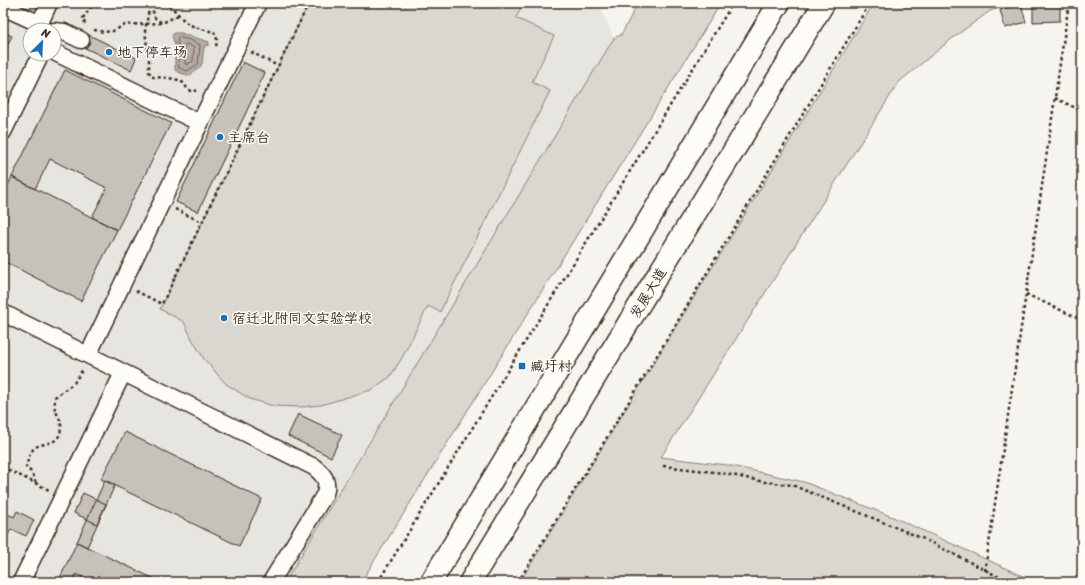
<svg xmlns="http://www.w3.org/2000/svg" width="1085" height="585" viewBox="0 0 1085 585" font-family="Sriracha,'LXGW WenKai TC',sans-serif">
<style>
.built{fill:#e7e5df;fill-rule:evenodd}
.green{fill:#dad6d0;stroke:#8a8077}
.water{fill:#b4aca4;stroke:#84786e}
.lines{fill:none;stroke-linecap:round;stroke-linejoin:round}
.shore{stroke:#6b5e54;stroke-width:1}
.building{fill:#c7c1bb;stroke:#3b2a1e}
.minor-casing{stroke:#3b2a1e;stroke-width:19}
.major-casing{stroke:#3b2a1e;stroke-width:24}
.path{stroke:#3b2a1e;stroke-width:2.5;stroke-dasharray:3 3;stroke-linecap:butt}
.minor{stroke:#fdfcf7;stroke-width:16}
.major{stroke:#fdfcf7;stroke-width:21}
.poi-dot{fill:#1f6fb2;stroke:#fdfcf7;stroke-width:1.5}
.labels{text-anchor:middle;stroke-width:3;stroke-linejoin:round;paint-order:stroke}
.poi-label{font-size:14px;fill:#3b2a1e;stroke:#fdfcf7;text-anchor:start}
.street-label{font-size:14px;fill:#3b2a1e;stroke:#fdfcf7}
</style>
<rect width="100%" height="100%" fill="#f5f4ee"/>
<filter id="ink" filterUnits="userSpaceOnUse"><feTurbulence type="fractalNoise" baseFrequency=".025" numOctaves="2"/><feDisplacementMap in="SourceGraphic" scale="8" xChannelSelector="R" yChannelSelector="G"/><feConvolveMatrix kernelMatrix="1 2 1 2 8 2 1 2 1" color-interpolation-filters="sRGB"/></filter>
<g filter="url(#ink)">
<path class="built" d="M3 3H598L614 38 285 582H3ZM30 30H54V54H30Z"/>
<path class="green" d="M309 3H523L516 18 554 36 532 82 550 91 440 312 428 306 403 356 390 377 371 390 321 405 301 407 273 406 250 399 226 384 204 359 192 339 184 322 160 309Z
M638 3H721L361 582H285L614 38 621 35Z
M874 3H1016L990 11 954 37 899 82 661 457 727 465 804 482 893 517 1036 582H520Z"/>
<path class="water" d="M174 33H181L209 42V45L205 46C201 53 205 63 199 68 196 71 192 73 189 76L178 72 175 70V45L172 36Z"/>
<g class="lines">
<path class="shore" d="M178 37 190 40 200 45 198 64 187 71 179 68Z
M187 44 193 47 194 48 193 61 186 65 185 63 184 46Z"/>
</g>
<path class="building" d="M1033 3H1060V21L1033 22Z
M1021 4 1026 22 1005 28 1000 10Z
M3 32 12 36 3 54Z
M87 34 136 58 131 70 81 46Z
M243 62 265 73 198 212 176 202Z
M65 70 171 123 117 230 92 217 107 188 50 159 35 189 12 177Z
M12 177 117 230 81 301 3 261V194Z
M298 414 342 435 331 457 288 436Z
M125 432 262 499 239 546 101 479Z
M105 480 115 485 87 547 77 542Z
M83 493 106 504 97 524 74 513Z
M17 511 34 520 26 536 11 529 3 545V512L14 517Z
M77 542 87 547 161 582H92L76 574 73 582H58Z"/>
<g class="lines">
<g class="minor-casing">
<path id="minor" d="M3 7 36 22 43 30
M39 25 49 3
M54 31 64 32 81 40
M54 52 200 123
M3 132 41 54
M3 313 314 467C324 475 329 481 325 494L271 582
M88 355 258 3
M21 582 123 373"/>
</g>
<g class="major-casing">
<path id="major" d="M431 582 779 3
M470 582 824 3"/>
</g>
<path class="path" d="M154 3 150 4 145 31 149 61V72L153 77C162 78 175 77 182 82 187 86 185 89 194 92L197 90
M163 3C174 6 178 16 187 23 195 28 206 30 214 32L217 39 216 48
M151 5 155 18 162 23
M85 24 83 18 94 3
M94 30 104 32 113 31 125 25 162 23 179 15
M251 52 278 66
M1055 98 1082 111
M175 209 202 222
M136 291 162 304 309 3
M1026 294 1082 320
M663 466 722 473 765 482 792 485 924 539 1009 582
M3 467 49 490
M36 483 31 472 26 467C28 460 30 450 36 447 46 441 60 446 61 427 62 421 57 415 55 409 54 406 55 401 55 397L74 383 83 369
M985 571 1069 3
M378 582 733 3
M518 582 638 387 870 3"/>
<use href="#minor" class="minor"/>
<use href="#major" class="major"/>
</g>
</g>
<g class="poi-dot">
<circle cx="109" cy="52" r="4"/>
<circle cx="220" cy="137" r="4"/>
<circle cx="224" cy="318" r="4"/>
<rect x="518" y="362" width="8" height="8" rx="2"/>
</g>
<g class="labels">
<g class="poi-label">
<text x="117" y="57">地下停车场</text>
<text x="228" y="142">主席台</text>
<text x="232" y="323">宿迁北附同文实验学校</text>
<text x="530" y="371">臧圩村</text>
</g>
<g class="street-label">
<text transform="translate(648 293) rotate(-59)" y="5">发展大道</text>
</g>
</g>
<rect width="1085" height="585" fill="none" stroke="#fdfcf7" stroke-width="16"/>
<rect x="8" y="8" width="1069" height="569" fill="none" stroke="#3b2a1e" stroke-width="1.5" filter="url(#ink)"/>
<g transform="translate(42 42) rotate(24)"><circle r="19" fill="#fdfcf7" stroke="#afa8a0"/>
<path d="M0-3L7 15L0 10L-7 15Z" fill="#1f6fb2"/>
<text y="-6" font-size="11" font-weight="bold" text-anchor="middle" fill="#3b2a1e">N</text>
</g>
</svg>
